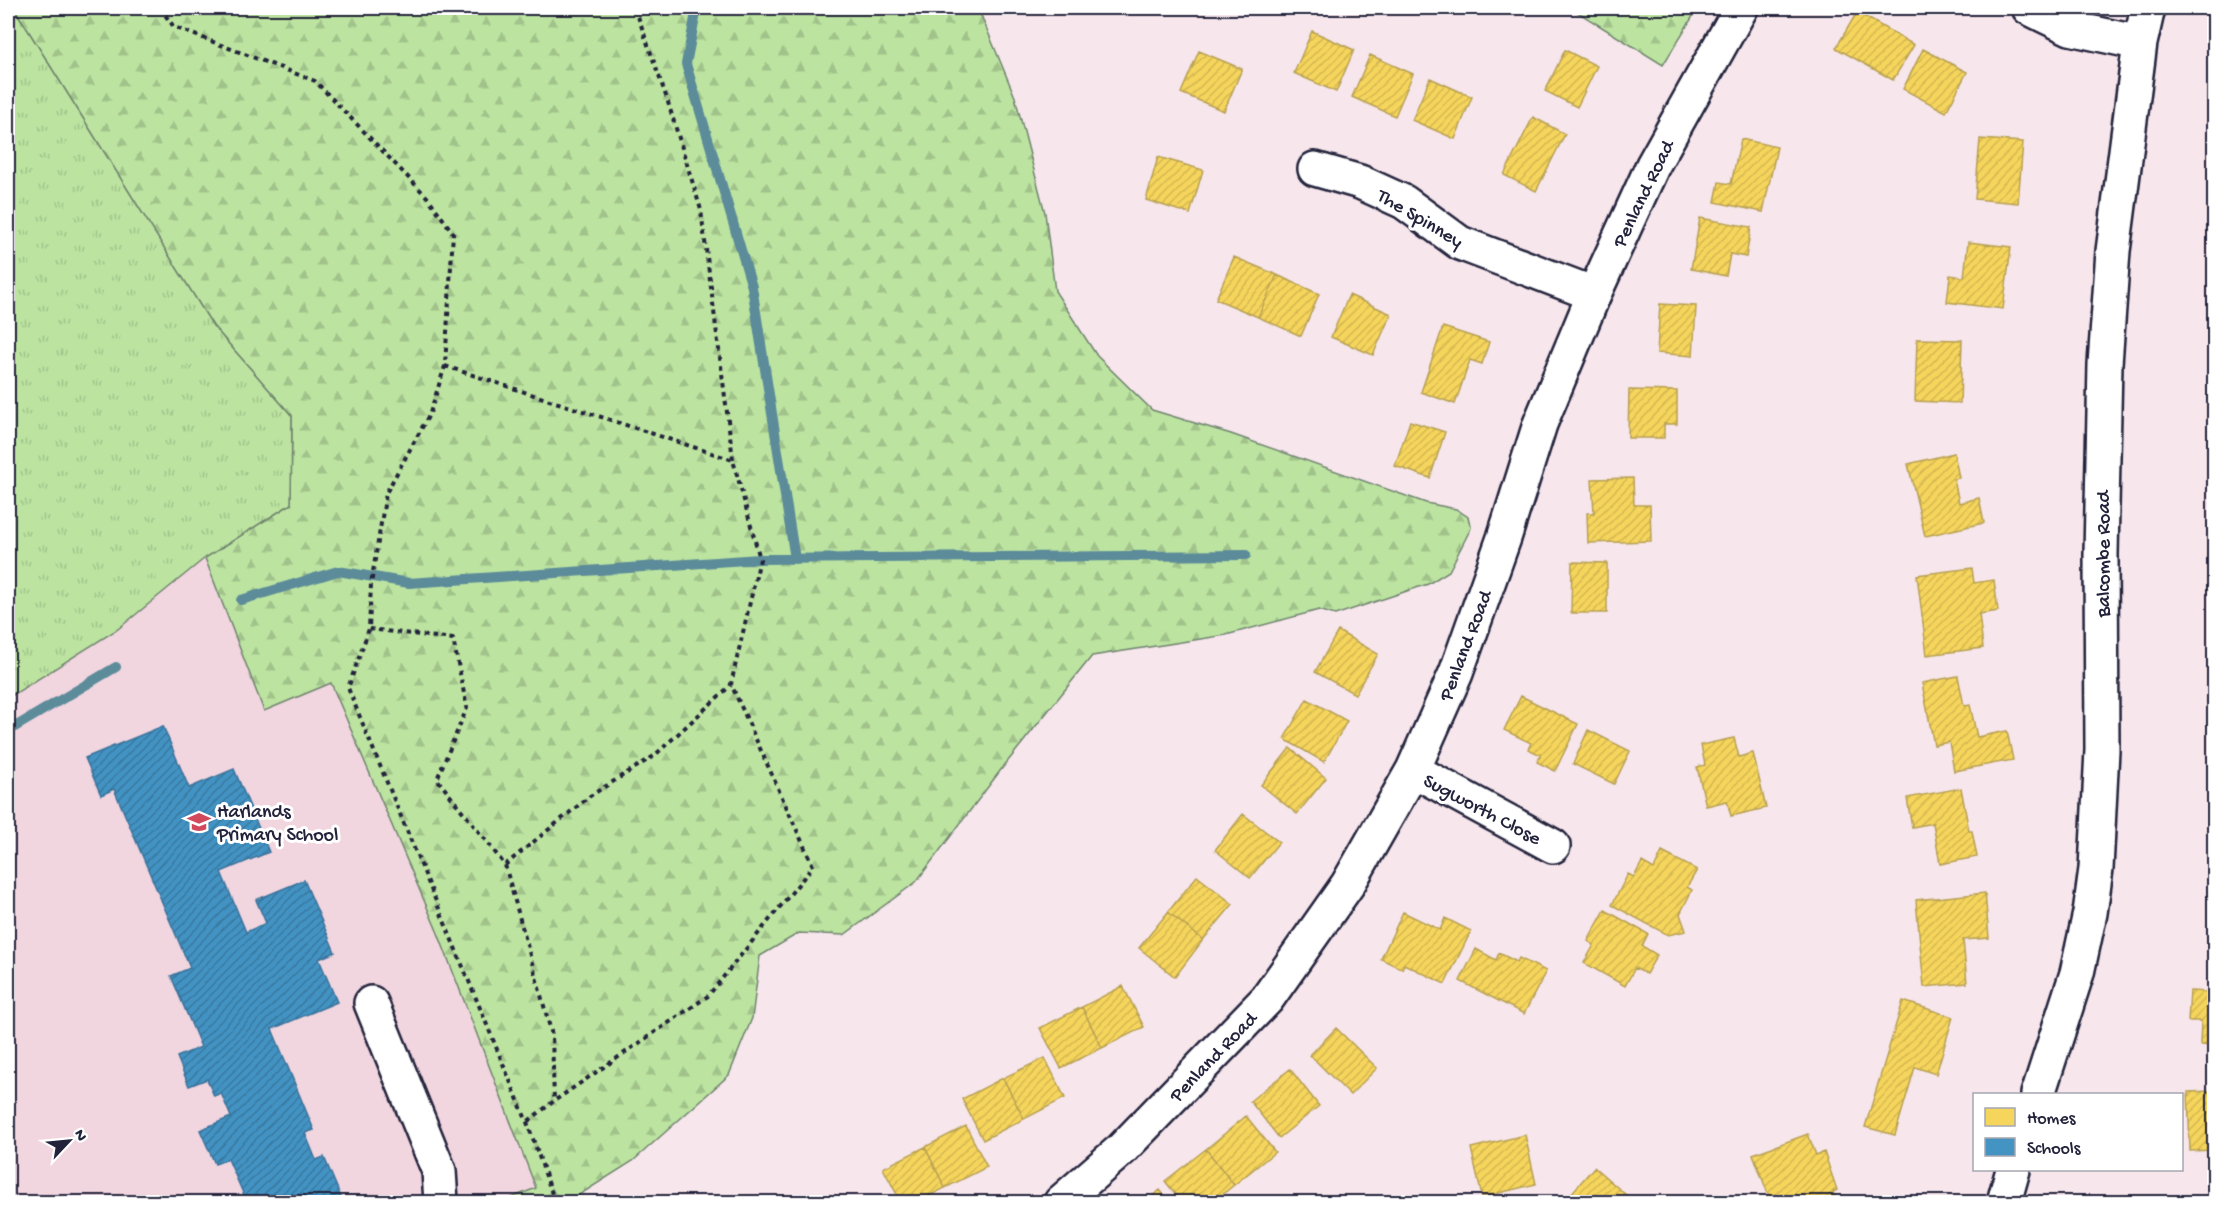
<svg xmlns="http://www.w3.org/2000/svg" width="2222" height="1210" viewBox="0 0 2222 1210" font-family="'Gochi Hand',sans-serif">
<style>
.built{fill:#f1d5df}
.forest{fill:url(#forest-firs);stroke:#6f836e;stroke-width:1.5}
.park{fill:url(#park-tufts);stroke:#6f836e;stroke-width:1.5}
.homes{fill:url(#homes-hatch);stroke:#b69f52;stroke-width:1.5}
.schools{fill:url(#schools-hatch);stroke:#39719a;stroke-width:1.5}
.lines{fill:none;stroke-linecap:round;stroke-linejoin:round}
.stream{stroke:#5b8b9a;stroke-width:10}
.minor-casing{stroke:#22223b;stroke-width:38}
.path{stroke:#22223b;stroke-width:4;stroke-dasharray:4.5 4.5;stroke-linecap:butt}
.minor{stroke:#fff;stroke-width:33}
.labels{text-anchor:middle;stroke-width:6;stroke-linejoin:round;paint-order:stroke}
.street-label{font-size:20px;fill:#22223b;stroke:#fff}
.poi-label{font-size:20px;fill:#22223b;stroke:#fff;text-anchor:start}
</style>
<defs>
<pattern id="forest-firs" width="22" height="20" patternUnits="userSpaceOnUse" patternTransform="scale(1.5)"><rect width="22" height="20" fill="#bce4a0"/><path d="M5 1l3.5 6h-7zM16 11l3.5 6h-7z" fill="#a1c38b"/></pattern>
<pattern id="park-tufts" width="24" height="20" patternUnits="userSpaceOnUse" patternTransform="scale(1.5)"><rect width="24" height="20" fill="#bce4a0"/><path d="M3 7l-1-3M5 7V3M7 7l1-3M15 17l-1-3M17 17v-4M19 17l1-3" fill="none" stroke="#a1c38b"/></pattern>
<pattern id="homes-hatch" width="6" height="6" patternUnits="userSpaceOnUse" patternTransform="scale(1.5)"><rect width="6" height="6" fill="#f6d55c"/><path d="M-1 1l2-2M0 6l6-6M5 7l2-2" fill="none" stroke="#d3b751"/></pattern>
<pattern id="schools-hatch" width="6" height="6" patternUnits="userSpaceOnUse" patternTransform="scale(1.5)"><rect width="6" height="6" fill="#4393c3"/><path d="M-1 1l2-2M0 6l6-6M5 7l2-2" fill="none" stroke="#3878a0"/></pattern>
</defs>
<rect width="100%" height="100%" fill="#f7e6ec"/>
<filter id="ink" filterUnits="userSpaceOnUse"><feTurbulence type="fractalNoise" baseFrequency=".0167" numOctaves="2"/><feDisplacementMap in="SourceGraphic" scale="12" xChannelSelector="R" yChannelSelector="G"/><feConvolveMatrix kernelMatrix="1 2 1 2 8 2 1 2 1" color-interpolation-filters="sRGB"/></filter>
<g filter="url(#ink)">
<path class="built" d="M205 558 264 711 331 683 438 933 536 1188 501 1202H8V698L118 629Z"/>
<path class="forest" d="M14 8H978L1015 97 1045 213 1055 291 1097 356 1152 410 1231 434 1426 503 1456 509 1468 517 1471 528 1449 571 1428 584 1335 615 1319 610 1226 635 1092 656 1000 771 916 882 844 935 799 933 760 956 752 1018 729 1075 633 1161 568 1202H501L536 1188 438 933 331 683 264 711 205 558 291 504 292 416 213 326Z
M1571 8H1698L1663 65Z"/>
<path class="park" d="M8 8H14L213 326 292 416 291 504 205 558 118 629 8 698Z"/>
<path class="homes" d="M1857 12 1914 45 1893 80 1836 48Z
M1312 31 1354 50 1336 92 1294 73Z
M1923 49 1967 72 1946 112 1903 89Z
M1565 50 1597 66 1577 107 1545 91Z
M1199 51 1242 69 1224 111 1181 93Z
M1370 55 1413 74 1395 116 1352 97Z
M1430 78 1472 97 1455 139 1412 120Z
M1533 117 1565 134 1536 191 1504 175Z
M1741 139 1777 147 1763 212 1715 202 1719 182 1731 184Z
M1980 139 2023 142 2018 203 1975 199Z
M1158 157 1203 170 1190 214 1146 200Z
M1700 218 1751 227 1746 257 1730 254 1726 276 1691 269Z
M1968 242 2011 247 2003 309 1947 302 1950 275 1964 277Z
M1234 257 1277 275 1258 317 1216 299Z
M1277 275 1319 294 1301 336 1258 317Z
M2211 292H2214V319H2210Z
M1349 295 1391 314 1373 355 1331 337Z
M1660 304 1696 306 1693 356 1657 353Z
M1443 327 1489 342 1482 364 1470 360 1455 404 1421 392Z
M1917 339 1962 340 1960 403 1915 401Z
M1629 390 1677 391V424H1664V438H1628Z
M1410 421 1445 432 1430 478 1395 466Z
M1954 453 1959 478 1954 479 1959 503 1979 498 1984 523 1925 536 1908 464Z
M1633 478 1634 505H1650L1651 541 1588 543 1587 513H1594L1592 479Z
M1572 562 1607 563V613H1571Z
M1972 568 1974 583 1994 580 1998 611 1979 614 1983 648 1927 655 1917 575Z
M1338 631 1378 654 1355 694 1315 672Z
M1958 676 1964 706 1970 705 1977 737 2007 731 2013 760 1954 771 1949 742 1934 745 1922 683Z
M1521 696 1578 724 1555 771 1537 762 1541 755 1528 749 1531 743 1504 730Z
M1307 699 1347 721 1324 762 1284 739Z
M1588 730 1630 751 1614 784 1573 764Z
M1734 738 1739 757 1753 753 1766 808 1731 816 1727 801 1706 806 1697 767 1705 765 1701 745Z
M1290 748 1326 778 1297 814 1261 785Z
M1961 788 1969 831H1972L1977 857 1940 864 1933 823 1912 827 1907 798Z
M1243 814 1279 842 1250 878 1215 850Z
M1662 852 1697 870 1687 887 1692 890 1680 914 1686 931 1668 935 1612 905 1628 874 1634 877 1642 862 1654 869Z
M1197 876 1233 904 1203 940 1168 912Z
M1985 893 1989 938 1963 940 1967 983 1924 987 1916 900Z
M1605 910 1648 934 1642 946 1657 955 1646 974 1635 968 1625 986 1584 963 1594 945 1588 941Z
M1168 912 1203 940 1175 977 1139 948Z
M1403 912 1440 930 1445 918 1471 931 1445 984 1404 964 1402 969 1381 959Z
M1476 949 1496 960 1499 953 1517 962 1519 958 1546 971 1524 1014 1460 981Z
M2210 953H2214V1046L2200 1045 2201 1021H2188L2190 991 2209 992Z
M1123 986 1144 1027 1102 1048 1082 1007Z
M1903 1001 1953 1017 1936 1074 1915 1067 1895 1135 1865 1127Z
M1082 1007 1102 1048 1061 1068 1040 1028Z
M1336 1028 1377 1068 1350 1095 1310 1055Z
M1045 1058 1065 1098 1024 1119 1003 1078Z
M1290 1069 1319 1106 1279 1138 1250 1101Z
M1003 1078 1024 1119 983 1140 962 1099Z
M2214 1091V1150L2190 1151 2188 1092Z
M1246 1116 1275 1152 1234 1185 1206 1149Z
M966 1126 987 1167 945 1188 925 1147Z
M1808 1134 1816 1155 1824 1152 1837 1190 1833 1192 1837 1202H1771L1753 1154Z
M1525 1135 1536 1184 1482 1197 1471 1148Z
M925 1147 945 1188 917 1202H901L883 1168Z
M1206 1149 1234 1185 1213 1202H1182L1165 1181Z
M1594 1167 1634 1202H1564Z
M1160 1190 1170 1202H1145Z"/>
<path class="schools" d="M163 726 189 788 234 769 269 852 221 872 246 932 266 923 256 900 304 880 335 952 319 959 337 1002 272 1029 314 1130 305 1133 316 1160 324 1157 343 1202H247L228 1159 215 1164 200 1130 231 1117 221 1093 214 1096 207 1079 189 1086 177 1057 201 1047 171 976 190 968 114 789 101 795 85 758Z"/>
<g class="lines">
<path class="stream" d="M705 8 696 13 686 64 752 287 795 559
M241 600 338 571 409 583 760 559 1246 555
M8 731 116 667"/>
<g class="minor-casing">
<path id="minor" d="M2029 8 2070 28 2140 43
M1315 169 1360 182 1404 202 1460 243 1594 294
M1413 770 1553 846
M371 1003 439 1171 441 1202
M2038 1094 2077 973 2090 913 2096 869 2102 750 2101 554 2105 364 2113 251 2140 43 2148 8
M1061 1202 1122 1149 1267 999 1348 884 1413 770 1456 673 1504 538 1540 424 1594 294 1653 165 1741 8
M2004 1202 2013 1170"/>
</g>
<path class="path" d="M160 8 174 27 315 81 429 199 453 233 445 366 430 413 386 493 371 584 369 629 348 688 527 1122 555 1202
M635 8 667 99 701 210 733 459
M445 366 733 460 760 559 731 684 813 866 708 996 554 1101
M369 629 453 639 467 708 437 779 505 865 552 1035 554 1101 527 1122
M505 865 590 796 654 756 731 685"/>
<use href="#minor" class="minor"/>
</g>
</g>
<defs>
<g id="school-bare" transform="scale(1.8)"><path d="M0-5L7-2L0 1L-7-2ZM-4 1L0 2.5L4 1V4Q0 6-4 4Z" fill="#d1495b" stroke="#fff" stroke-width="2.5" paint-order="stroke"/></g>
</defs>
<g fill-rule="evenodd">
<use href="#school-bare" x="199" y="822"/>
</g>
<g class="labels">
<g class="street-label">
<text transform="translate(1642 193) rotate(-64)" y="7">Penland Road</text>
<text transform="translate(1421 217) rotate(31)" y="7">The Spinney</text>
<text transform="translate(2102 554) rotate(-90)" y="7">Balcombe Road</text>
<text transform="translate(1464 645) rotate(-69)" y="7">Penland Road</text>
<text transform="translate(1483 808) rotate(28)" y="7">Sugworth Close</text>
<text transform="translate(1212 1056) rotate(-46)" y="7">Penland Road</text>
</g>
<g class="poi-label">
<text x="217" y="817">Harlands<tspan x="217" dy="23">Primary School</tspan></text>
</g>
</g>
<rect width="2222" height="1210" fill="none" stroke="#fff" stroke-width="30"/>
<rect x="15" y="15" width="2192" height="1180" fill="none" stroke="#22223b" stroke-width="2" filter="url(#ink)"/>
<rect x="1973" y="1093" width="210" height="78" fill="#ffffff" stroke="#a7a7b1" stroke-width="1.5"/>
<rect x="1985" y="1108" width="30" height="18" fill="#f6d55c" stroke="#a7a7b1" stroke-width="1.5"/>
<text x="2027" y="1123" font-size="18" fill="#22223b">Homes</text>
<rect x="1985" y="1138" width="30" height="18" fill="#4393c3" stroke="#a7a7b1" stroke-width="1.5"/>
<text x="2027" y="1153" font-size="18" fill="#22223b">Schools</text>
<g transform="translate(69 1141) rotate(64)" stroke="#ffffff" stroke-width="4.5" paint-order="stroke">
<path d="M0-4.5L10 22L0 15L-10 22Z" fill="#22223b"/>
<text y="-9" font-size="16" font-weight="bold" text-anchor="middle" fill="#22223b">N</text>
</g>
</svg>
